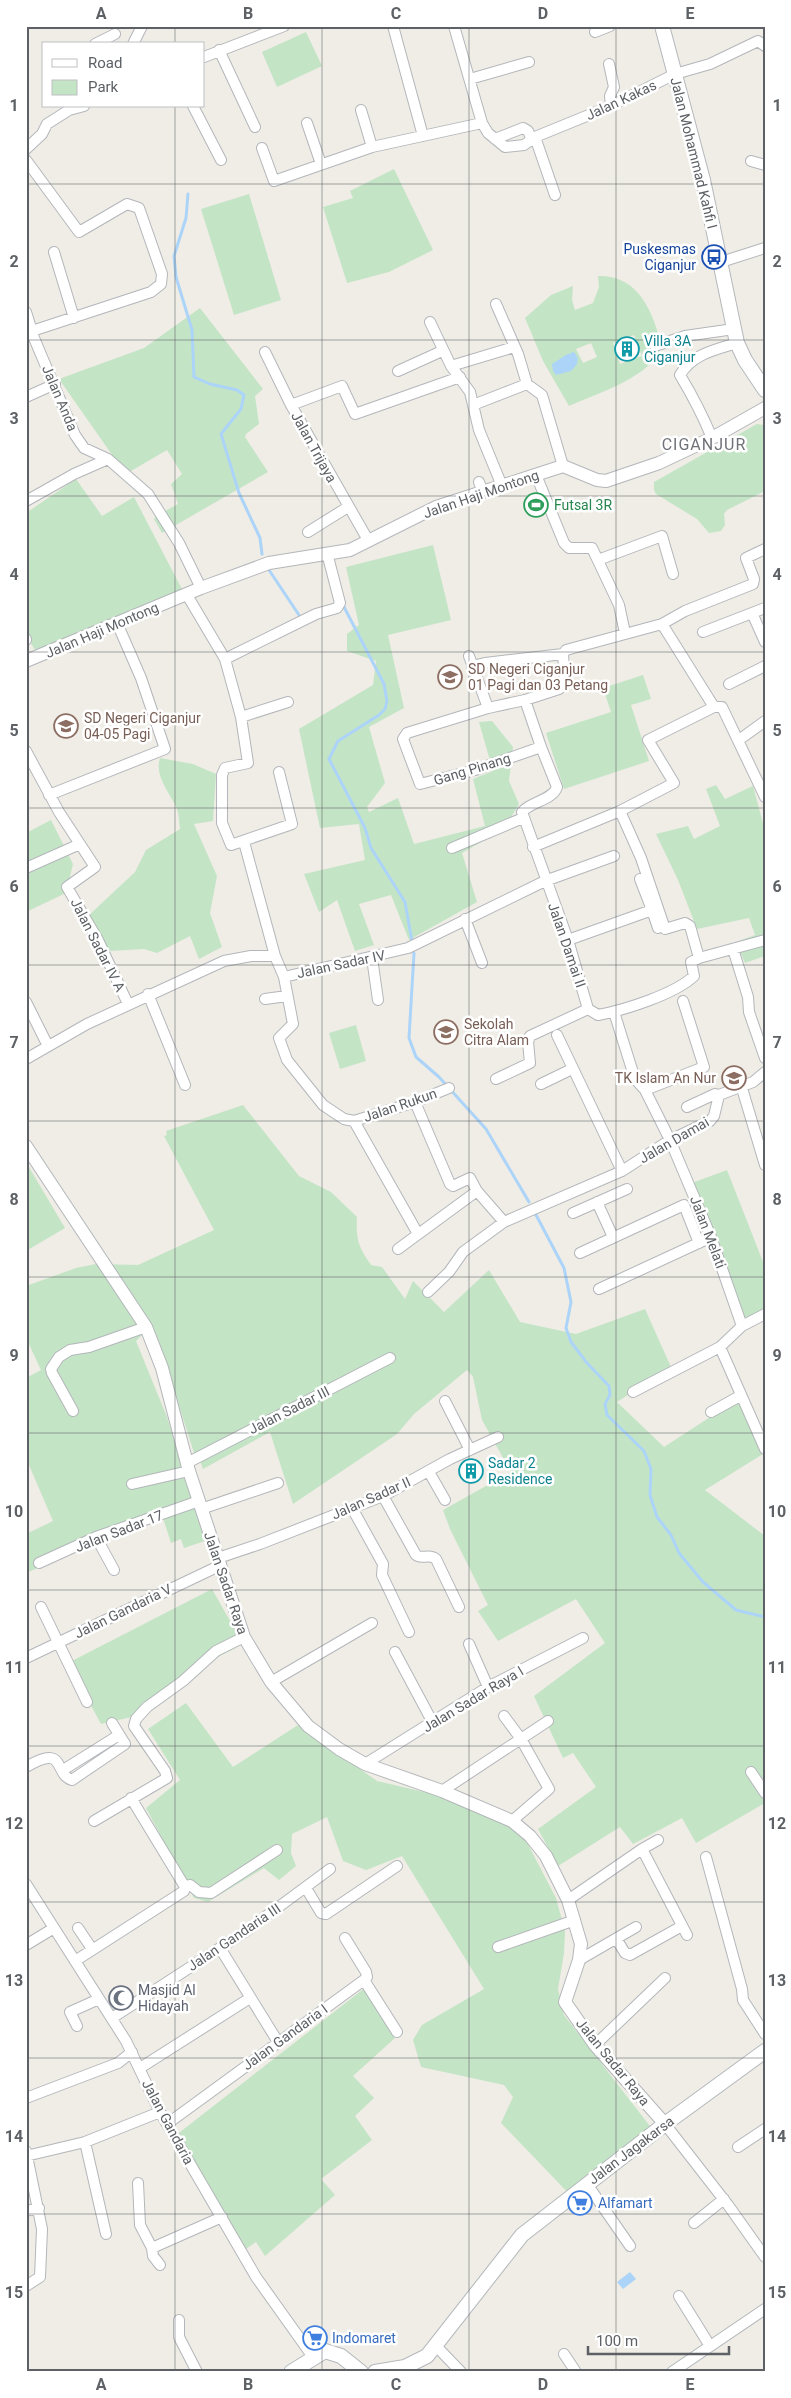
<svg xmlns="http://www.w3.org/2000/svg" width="791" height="2398" viewBox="0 0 791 2398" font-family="Roboto,sans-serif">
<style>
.green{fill:#c4e4c6;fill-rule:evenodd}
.water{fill:#acd4f9}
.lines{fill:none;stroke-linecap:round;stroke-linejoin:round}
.stream{stroke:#acd4f9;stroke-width:3}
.minor-casing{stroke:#b3b6ba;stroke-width:12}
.tertiary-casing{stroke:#b3b6ba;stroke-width:14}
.secondary-casing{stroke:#b4b8bc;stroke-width:16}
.minor{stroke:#fff;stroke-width:10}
.tertiary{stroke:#fff;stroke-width:12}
.secondary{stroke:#fff;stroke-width:14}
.grid{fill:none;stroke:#5d6165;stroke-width:1;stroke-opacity:0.55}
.labels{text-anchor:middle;stroke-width:5;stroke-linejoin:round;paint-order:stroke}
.street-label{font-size:14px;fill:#5d6165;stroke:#fff}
.transit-label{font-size:14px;fill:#164399;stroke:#fff;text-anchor:end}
.culture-label{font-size:14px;fill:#0d838f;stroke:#fff;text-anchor:start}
.leisure-label{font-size:14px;fill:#27864d;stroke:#fff;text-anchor:start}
.education-label{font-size:14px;fill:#785e54;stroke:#fff;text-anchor:start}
.worship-label{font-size:14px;fill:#5b616d;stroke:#fff;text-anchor:start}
.shop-label{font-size:14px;fill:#366cbe;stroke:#fff;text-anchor:start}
.quarter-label{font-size:16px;letter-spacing:1px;fill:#6f7277;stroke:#fff}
.neatline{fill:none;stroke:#5d6165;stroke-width:2}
.grid-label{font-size:16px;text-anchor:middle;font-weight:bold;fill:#5d6165}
</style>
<rect width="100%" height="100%" fill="#efede6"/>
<path class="green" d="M306 32 322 66 277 87 262 52Z
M394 169 433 250 389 272 347 283 323 207 353 198 350 191Z
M249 194 281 300 234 315 201 209Z
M598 276C632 275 648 301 657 330 659 337 663 344 659 352 645 379 596 394 569 406L543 361 525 318 551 295 573 286 572 300 575 310 593 303 599 287ZM634 335 642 356 620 364 613 343ZM591 343 597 357 583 363 576 349Z
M200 308 263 389 255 396 259 424 246 434 245 437 268 472 162 533 154 519 156 516 178 504 171 484 182 474 167 450 131 471 122 469 59 379 144 348Z
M757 424 765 425V491L727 510 724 514 725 525 721 531 709 533 697 519 656 494 654 490V482Z
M76 479 102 516 134 497 185 595 35 650 26 635V513Z
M433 545 451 620 388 635 404 708 369 727 385 783 367 807 369 812 398 798 414 844 485 826 473 779 493 771 479 722 492 721 513 747 509 781 519 804 504 829 462 853 477 902 409 940 391 895 359 904 374 945 355 951 337 900 319 912 304 874 365 860 359 824 320 828 299 729 373 685 376 661 347 651V634L359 625 346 567Z
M643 675 651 699 631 705 649 761 564 789 546 733 611 712 603 688Z
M160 758 193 764 216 774 213 821 194 824 217 876 210 913 222 947 199 959 190 936 157 953 144 949 109 951 87 917 135 872 146 850 180 829C179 823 179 815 177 809 170 792 154 777 160 758Z
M716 785 725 799 753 786 765 831V956L745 963 736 942 755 935 749 918 697 929 678 880 656 834 688 826 694 839 720 826 706 789Z
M51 820 73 864 66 893 26 912V833Z
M356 1025 366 1061 340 1069 329 1033Z
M243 1105 299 1176 331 1192 357 1217C356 1240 358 1246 371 1265L382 1267 405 1299 413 1281 444 1312 489 1270 520 1322 576 1334 645 1309 671 1367 617 1402 664 1447 738 1399 763 1454 705 1490 765 1536V1803L696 1843 682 1818 633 1844 620 1827 558 1866 538 1829 596 1787 573 1753 563 1758 534 1696 605 1643 576 1599 498 1641 478 1611 488 1605 450 1529 443 1510 511 1472 482 1420 473 1377 467 1370 414 1414 397 1434 293 1504 270 1432 203 1469 197 1452 194 1453 167 1368 148 1329 136 1341 167 1417 205 1541 184 1548 181 1539 171 1543 162 1515 26 1573V1534L53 1521 26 1458V1378L41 1370 26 1338V1286L76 1268 96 1264 138 1265 214 1230 164 1136 167 1135 166 1131Z
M27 1164 65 1228 26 1251V1165Z
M727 1170 765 1267V1310L740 1320 689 1184Z
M212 1589 243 1644 214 1659 188 1684 150 1710 136 1716 101 1724 68 1663Z
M186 1703 233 1767 298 1725 377 1781 437 1795 490 1814 522 1833 556 1898 565 1931 564 1953 558 1989 564 2015 656 2134 575 2200 501 2123 513 2097 504 2085 421 2067 413 2040 422 2025 484 1989 402 1856 366 1870 343 1861 327 1817 292 1834 291 1853 296 1866 279 1880 264 1868 208 1902 194 1898 146 1808 180 1780 148 1729Z
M366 1987 395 2038 353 2076 374 2098 355 2116 372 2140 321 2179 335 2195 265 2256 256 2242 246 2249 175 2136Z"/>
<path class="water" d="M574 352 578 358 577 364 571 371 556 375 553 371 552 364 566 355Z
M630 2272 636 2279 623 2289 617 2282Z"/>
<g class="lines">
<path class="stream" d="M188 194 186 218 174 256 176 277 192 330 194 377 210 384 237 390 244 395 241 409 221 434 239 493 260 538 262 554
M267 567 301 618
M344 607 384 684 387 701 385 709 379 715 338 741 329 759 365 828 371 848 405 902 412 941
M414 953 409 1038 416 1057 439 1077 486 1129 529 1202
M535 1213 564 1268 571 1302 566 1328 571 1342 587 1363 609 1386 610 1395 605 1404 607 1415 644 1451 651 1469 650 1495 657 1517 671 1535 679 1553 703 1582 736 1610 765 1617"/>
<g class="minor-casing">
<path id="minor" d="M393 26 423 136
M454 26 482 123 488 133 505 147 524 145 535 137 611 106 675 74 710 64 758 41 765 46
M595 32 610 26
M95 44 115 34
M133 44 142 26
M219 50 255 127
M204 57 284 26
M609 64 614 87 610 96 611 106
M470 79 529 62
M193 106 221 160
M361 110 372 147
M307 123 321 164
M535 137 555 195
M495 139 523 128 528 131 532 140
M262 148 274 181 372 147 482 123
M26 149 42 134 47 124 69 110 84 106
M26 160 79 232 127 204 139 208 162 274 161 284 151 292 32 331
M751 161 765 165
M54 252 74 318
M721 262 765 248
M496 304 518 354 527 384 542 395 563 466
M26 312 34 338 75 435 84 448 108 459 148 494 179 543 201 588
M430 322 451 366 470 392 479 430 502 486
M655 346 685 336 734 329
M265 352 291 405 368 540
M451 366 514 347
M398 371 442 351
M26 397 55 384
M291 405 342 386 355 414 460 377
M473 405 527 384
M712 438C703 416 692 395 680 375 692 354 715 350 737 343
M536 475 564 543 569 548H592L619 605 625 633
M479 482 483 493
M26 501 74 474 108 459
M308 532 348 507
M598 560 662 536 673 574
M187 595 225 659 241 717 248 763 225 768 222 775V823L231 845 292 824 279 772
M752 613 765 642
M662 624 714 707
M703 632 765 608
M26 639V640
M563 654 565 683 559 689 525 700 541 747 557 787C553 800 530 802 522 812L568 940 588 1009
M563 654 566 650 662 624 685 611 753 584 754 579 746 558 765 549
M469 656 488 708
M225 659 316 614 337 608 340 603 327 553
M472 666 485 663 563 654
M729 684 765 666
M525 700 488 708 407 733 403 739 420 784 475 770 541 747
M241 717 288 702
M743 737 765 721
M26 751 59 812 95 867 67 887 98 940 128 1004
M49 795 165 749 141 678 117 623
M620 811 641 858 665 929 685 923 690 926 699 958
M244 842 275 956 284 977 408 948 545 881 614 856
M533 847 620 811 674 783 648 740 714 707H722L765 797
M452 848 523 818
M26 868 80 844
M640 879 652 910
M465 919 482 963
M568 940 652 910 658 928
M733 949 748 997 749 1012 765 1058
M372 958 378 1000
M284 977 293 1024 279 1038 287 1060 323 1105 344 1119 354 1121 415 1102 449 1088
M148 994 185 1085
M265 999 287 996
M26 1002 48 1046
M588 1009 598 1015C625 1010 675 994 694 976L691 962 699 958 765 940
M614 1012 635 1079 645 1090 670 1140 711 1237 742 1326
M557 1035 622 1171
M26 1059 87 1024 224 961 251 956H275
M496 1079 530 1063 528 1042 530 1036 588 1009
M541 1084 572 1069
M741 1085 765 1165
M645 1090 704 1067 683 1001
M415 1102 450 1184 453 1186 470 1178 477 1191 504 1222
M687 1107 715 1094 719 1095 753 1082 765 1072
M354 1121 418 1234
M597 1202 613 1237
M573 1213 627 1189
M398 1249 477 1191
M580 1253 684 1205 699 1243
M599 1289 705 1240
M428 1292 449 1272 463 1252 504 1222 622 1171 670 1140 710 1121 714 1116 719 1095
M720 1347 765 1449
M633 1392 720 1347 742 1326 765 1314
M445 1401 470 1450
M73 1411 52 1373 51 1369 59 1357 70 1350 89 1347 146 1327
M711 1412 740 1396
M187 1463 390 1358
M429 1472 445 1500
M132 1484 189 1471
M383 1496 416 1555C422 1560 429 1553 436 1559L459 1607
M352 1508 383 1564 382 1575 409 1632
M201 1509 278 1483
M96 1537 114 1570
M218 1558 260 1544 383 1496 450 1459 498 1437
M39 1563 96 1537 199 1501
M41 1607 87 1702
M469 1644 488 1687
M395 1652 433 1723
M26 1658 221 1565
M271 1682 372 1623
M504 1716 521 1739 549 1789 512 1821
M365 1764 488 1687 583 1638
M26 1767C67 1743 53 1774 72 1780L125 1744 112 1723
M63 1770 119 1735
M751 1772 765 1793
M442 1791 548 1721
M94 1821 167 1778 165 1771 134 1726 136 1719 147 1707 183 1681 216 1651 244 1637
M642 1849 658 1840
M706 1857 742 1989 743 2000 765 2034
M26 1884 126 2041 160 2112 256 2277 313 2357
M185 1887 190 1885 199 1892 211 1893 277 1850
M306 1888 321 1913 326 1914 397 1866
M568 1900 642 1849 687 1935
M78 1928 92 1949
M617 1940 625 1953 630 1955 682 1926
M26 1945 54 1928
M498 1947 575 1920
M220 1948 278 2042
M579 1960 636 1927
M75 1961 184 1891 185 1887 131 1798
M364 1980 397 2032
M112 2018 246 1931 330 1869
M77 2026 70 2012 99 1999
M595 2045 665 1978
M140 2068 250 1998
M26 2098 118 2063 132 2052
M167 2124 364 1980 367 1977 366 1972 345 1938
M665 2124 728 2205 765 2257
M85 2142 106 2234
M738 2147 765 2129
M26 2151 42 2229 40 2277 26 2286
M26 2156 85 2142 160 2112
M138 2183 140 2225 152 2248 153 2256 160 2265
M587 2184 630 2246
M26 2211 39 2208
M694 2223 724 2199
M152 2248 222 2217
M679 2296 710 2346
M179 2320V2337L197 2372
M436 2346 461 2372
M564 2354 576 2372
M672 2372 765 2309"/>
</g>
<g class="tertiary-casing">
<path id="tertiary" d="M26 661 201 588 269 563 350 550 436 507 563 466 597 480 606 481 659 463 712 438 765 408
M26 1146 146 1327 162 1368 189 1471 244 1637 271 1682 308 1726 339 1749 365 1764 442 1791 512 1821 530 1836 546 1856 568 1900 581 1944 579 1960 565 2002 595 2045 665 2124"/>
</g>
<g class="secondary-casing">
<path id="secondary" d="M662 26 703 180 737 343 745 360 765 390
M291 2372 325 2351 341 2356 361 2372
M375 2372 405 2367 427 2356 522 2235 665 2124 765 2051"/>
</g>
<use href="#minor" class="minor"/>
<use href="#tertiary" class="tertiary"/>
<use href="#secondary" class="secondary"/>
</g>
<path class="grid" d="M175 26V44M322 26V2372M469 26V2372M616 26V2372M175 106V2372M26 184H765M26 340H765M26 496H765M26 652H765M26 808H765M26 965H765M26 1121H765M26 1277H765M26 1433H765M26 1590H765M26 1746H765M26 1902H765M26 2058H765M26 2214H765"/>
<defs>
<g id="bus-ring" transform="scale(1.25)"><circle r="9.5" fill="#fff" stroke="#1a4fb4" stroke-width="1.5"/><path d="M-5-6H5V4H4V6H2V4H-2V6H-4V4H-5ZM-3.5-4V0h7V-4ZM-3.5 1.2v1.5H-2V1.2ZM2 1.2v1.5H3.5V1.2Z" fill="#1a4fb4"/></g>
<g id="building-ring" transform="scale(1.25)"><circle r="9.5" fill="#fff" stroke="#0f9aa8" stroke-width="1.5"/><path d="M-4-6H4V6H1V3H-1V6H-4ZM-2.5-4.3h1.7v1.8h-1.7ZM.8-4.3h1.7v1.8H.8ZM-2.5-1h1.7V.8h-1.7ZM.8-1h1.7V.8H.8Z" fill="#0f9aa8"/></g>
<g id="stadium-ring" transform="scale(1.25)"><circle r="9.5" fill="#fff" stroke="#2e9e5b" stroke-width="1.5"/><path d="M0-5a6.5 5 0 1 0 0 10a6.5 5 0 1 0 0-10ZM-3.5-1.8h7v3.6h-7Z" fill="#2e9e5b"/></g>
<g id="school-ring" transform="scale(1.25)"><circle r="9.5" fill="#fff" stroke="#8d6e63" stroke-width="1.5"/><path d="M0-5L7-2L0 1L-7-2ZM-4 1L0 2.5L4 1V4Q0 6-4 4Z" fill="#8d6e63"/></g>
<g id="mosque-ring" transform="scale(1.25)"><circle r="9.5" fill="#fff" stroke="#6b7280" stroke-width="1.5"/><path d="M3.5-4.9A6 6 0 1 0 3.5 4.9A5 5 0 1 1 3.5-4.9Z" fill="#6b7280"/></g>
<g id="supermarket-ring" transform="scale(1.25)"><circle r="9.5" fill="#fff" stroke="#3f7fe0" stroke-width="1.5"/><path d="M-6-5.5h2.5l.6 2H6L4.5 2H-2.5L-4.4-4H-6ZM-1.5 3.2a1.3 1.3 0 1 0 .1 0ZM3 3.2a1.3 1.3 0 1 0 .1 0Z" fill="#3f7fe0"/></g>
</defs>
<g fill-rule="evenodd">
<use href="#bus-ring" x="714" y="257"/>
<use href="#building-ring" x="627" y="349"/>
<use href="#stadium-ring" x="536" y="505"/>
<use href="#school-ring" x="450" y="677"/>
<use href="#school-ring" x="66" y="726"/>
<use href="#school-ring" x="446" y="1032"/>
<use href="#school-ring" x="734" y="1078"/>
<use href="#building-ring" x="471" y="1471"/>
<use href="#mosque-ring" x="121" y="1998"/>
<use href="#supermarket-ring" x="580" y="2203"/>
<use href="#supermarket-ring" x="315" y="2338"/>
</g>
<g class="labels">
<g class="street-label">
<text transform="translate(621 100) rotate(-25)" y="5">Jalan Kakas</text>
<text transform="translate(694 153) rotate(76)" y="5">Jalan Mohammad Kahfi I</text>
<text transform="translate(60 398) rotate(67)" y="5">Jalan Anda</text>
<text transform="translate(314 447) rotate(61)" y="5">Jalan Trijaya</text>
<text transform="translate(481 494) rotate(-19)" y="5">Jalan Haji Montong</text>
<text transform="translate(102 630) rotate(-23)" y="5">Jalan Haji Montong</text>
<text transform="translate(472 769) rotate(-17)" y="5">Gang Pinang</text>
<text transform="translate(98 945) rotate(63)" y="5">Jalan Sadar IV A</text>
<text transform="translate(567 945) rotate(71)" y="5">Jalan Damai II</text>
<text transform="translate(341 964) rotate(-12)" y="5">Jalan Sadar IV</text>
<text transform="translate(400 1105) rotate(-19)" y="5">Jalan Rukun</text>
<text transform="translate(674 1140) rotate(-30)" y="5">Jalan Damai</text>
<text transform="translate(708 1232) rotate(69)" y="5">Jalan Melati</text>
<text transform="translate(289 1410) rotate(-27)" y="5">Jalan Sadar III</text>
<text transform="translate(371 1498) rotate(-24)" y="5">Jalan Sadar II</text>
<text transform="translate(119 1531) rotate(-21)" y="5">Jalan Sadar 17</text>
<text transform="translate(226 1583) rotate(71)" y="5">Jalan Sadar Raya</text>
<text transform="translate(123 1611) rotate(-26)" y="5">Jalan Gandaria V</text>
<text transform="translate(473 1699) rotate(-31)" y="5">Jalan Sadar Raya I</text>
<text transform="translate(234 1937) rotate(-34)" y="5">Jalan Gandaria III</text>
<text transform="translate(285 2037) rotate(-36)" y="5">Jalan Gandaria I</text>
<text transform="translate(613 2062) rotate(51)" y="5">Jalan Sadar Raya</text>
<text transform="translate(168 2122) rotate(62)" y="5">Jalan Gandaria</text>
<text transform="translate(631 2150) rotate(-37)" y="5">Jalan Jagakarsa</text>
</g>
<g class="transit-label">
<text x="696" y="254">Puskesmas<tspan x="696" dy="16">Ciganjur</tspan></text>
</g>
<g class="culture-label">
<text x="644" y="346">Villa 3A<tspan x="644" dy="16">Ciganjur</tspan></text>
<text x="488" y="1468">Sadar 2<tspan x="488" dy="16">Residence</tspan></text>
</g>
<g class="leisure-label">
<text x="554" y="510">Futsal 3R</text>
</g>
<g class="education-label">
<text x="468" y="674">SD Negeri Ciganjur<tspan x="468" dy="16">01 Pagi dan 03 Petang</tspan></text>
<text x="84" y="723">SD Negeri Ciganjur<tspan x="84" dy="16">04-05 Pagi</tspan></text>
<text x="464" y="1029">Sekolah<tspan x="464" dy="16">Citra Alam</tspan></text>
<text x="716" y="1083" text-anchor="end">TK Islam An Nur</text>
</g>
<g class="worship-label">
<text x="138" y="1995">Masjid Al<tspan x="138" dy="16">Hidayah</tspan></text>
</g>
<g class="shop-label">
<text x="598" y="2208">Alfamart</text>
<text x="332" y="2343">Indomaret</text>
</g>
<g class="quarter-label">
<text x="704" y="450">CIGANJUR</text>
</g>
</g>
<rect width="791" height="2398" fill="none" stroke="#ffffff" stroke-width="55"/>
<rect x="42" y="42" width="162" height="65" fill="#ffffff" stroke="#bec0c1"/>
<rect x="52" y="59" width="25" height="8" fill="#ffffff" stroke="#bec0c1"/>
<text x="88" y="68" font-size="15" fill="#5d6165">Road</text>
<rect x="52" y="80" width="25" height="15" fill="#c4e4c6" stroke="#bec0c1"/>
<text x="88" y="92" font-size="15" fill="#5d6165">Park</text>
<path d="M588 2346v8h141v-8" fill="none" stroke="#5d6165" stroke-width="2.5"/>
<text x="596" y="2346" font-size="15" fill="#5d6165" stroke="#ffffff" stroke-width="4" paint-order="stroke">100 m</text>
<rect x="28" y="28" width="736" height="2342" class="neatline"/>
<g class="grid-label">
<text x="101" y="19">A</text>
<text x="248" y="19">B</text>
<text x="396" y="19">C</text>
<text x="543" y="19">D</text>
<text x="690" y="19">E</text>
<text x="14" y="111">1</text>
<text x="777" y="111">1</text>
<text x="14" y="267">2</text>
<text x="777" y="267">2</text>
<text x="14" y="424">3</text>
<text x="777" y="424">3</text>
<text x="14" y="580">4</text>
<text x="777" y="580">4</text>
<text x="14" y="736">5</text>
<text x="777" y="736">5</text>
<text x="14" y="892">6</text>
<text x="777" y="892">6</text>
<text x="14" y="1048">7</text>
<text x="777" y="1048">7</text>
<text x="14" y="1205">8</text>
<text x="777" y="1205">8</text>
<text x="14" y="1361">9</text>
<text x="777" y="1361">9</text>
<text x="14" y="1517">10</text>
<text x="777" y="1517">10</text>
<text x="14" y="1673">11</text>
<text x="777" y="1673">11</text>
<text x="14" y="1829">12</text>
<text x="777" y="1829">12</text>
<text x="14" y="1986">13</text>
<text x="777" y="1986">13</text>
<text x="14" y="2142">14</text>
<text x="777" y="2142">14</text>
<text x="14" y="2298">15</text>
<text x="777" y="2298">15</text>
<text x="101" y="2390">A</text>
<text x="248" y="2390">B</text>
<text x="396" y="2390">C</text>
<text x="543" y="2390">D</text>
<text x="690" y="2390">E</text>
</g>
</svg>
